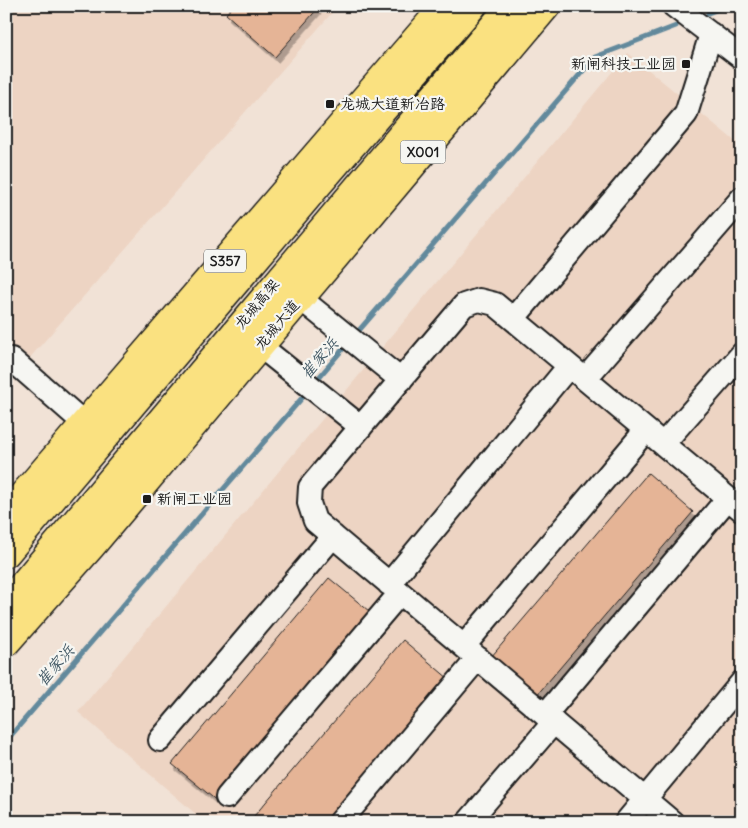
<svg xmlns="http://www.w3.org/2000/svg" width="748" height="828" viewBox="0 0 748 828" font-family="Delius,'LXGW WenKai TC',sans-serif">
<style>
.built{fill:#edd4c3}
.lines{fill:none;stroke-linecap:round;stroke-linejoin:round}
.stream{stroke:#62899c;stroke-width:5}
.building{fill:#e5b496;stroke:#1c1c1c;filter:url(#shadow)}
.minor-casing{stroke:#1c1c1c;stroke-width:26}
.major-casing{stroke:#1c1c1c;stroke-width:31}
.highway-casing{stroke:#1c1c1c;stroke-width:31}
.minor{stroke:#f6f6f2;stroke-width:22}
.major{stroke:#fae180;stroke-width:28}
.highway{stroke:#fae180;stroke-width:28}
.poi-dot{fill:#1c1c1c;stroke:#f6f6f2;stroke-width:2}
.labels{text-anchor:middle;stroke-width:4.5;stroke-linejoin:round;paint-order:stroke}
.shield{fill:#f6f6f2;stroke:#5d5d5c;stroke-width:1}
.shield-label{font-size:14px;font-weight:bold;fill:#1c1c1c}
.poi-label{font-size:15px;fill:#1c1c1c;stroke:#f6f6f2;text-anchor:start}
.street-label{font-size:15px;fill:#1c1c1c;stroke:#f6f6f2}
.water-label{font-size:16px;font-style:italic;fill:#455b67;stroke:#f6f6f2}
</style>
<defs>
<filter id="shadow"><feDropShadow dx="3" dy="5.5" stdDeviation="0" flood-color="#0004"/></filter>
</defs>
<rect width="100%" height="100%" fill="#f1e2d6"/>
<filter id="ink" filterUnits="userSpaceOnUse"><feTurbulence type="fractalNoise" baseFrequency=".02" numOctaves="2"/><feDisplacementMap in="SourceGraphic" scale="10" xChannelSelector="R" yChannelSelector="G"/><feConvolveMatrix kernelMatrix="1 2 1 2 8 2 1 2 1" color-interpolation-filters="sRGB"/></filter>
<g filter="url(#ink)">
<path class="built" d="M6 6H338L6 385Z
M628 53 742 147V822H205L78 712Z"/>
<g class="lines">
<path class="stream" d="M708 13 726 6
M355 335 595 57 676 26
M315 382 348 343
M6 741 308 391"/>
</g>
<path class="building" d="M233 6H320L275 57 226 14Z
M648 473 693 512 536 696 491 657Z
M329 578 375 616 218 802 172 764Z
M403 640 449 679 328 822H249Z"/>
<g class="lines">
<g class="minor-casing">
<path id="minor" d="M674 6 742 58
M300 298 401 380
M513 319 686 114 711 34
M260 346 361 427
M6 364 11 359 85 424
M585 379 742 198
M663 444 742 354
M389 584 569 366
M464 646 646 430
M545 715 728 498
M160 740 333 536
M227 797 400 593
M340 822 478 658
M468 822 554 722
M626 822 742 682
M672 822 315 521 309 503 310 487 464 305 479 300 495 304 742 510"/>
</g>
<g class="major-casing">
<path id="major" d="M6 515 445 6
M6 642 91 546 546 6"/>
</g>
<g class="highway-casing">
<path id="highway" d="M6 553 319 183 472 6
M6 605 511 6"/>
</g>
<use href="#minor" class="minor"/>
<use href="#major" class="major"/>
<use href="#highway" class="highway"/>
</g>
</g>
<g class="poi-dot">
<rect x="681" y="59" width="10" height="10" rx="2.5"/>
<rect x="325" y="99" width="10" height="10" rx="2.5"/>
<rect x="142" y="494" width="10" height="10" rx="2.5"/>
</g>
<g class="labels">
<g class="shield">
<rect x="400.5" y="140.5" width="45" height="23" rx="4"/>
<rect x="204" y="249.5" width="42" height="23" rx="4"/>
</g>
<g class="shield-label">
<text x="423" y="157">X001</text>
<text x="225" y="266">S357</text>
</g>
<g class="poi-label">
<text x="676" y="69" text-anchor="end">新闸科技工业园</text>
<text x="340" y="109">龙城大道新冶路</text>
<text x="157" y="504">新闸工业园</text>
</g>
<g class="street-label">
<text transform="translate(257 304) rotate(-50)" y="5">龙城高架</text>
<text transform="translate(277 325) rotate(-50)" y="5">龙城大道</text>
</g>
<g class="water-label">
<text transform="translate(319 358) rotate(-49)" y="6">崔家浜</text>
<text transform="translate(55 665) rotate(-49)" y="6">崔家浜</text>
</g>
</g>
<rect width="748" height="828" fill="none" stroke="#f6f6f2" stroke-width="25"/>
<rect x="12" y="12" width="723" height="803" fill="none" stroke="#1c1c1c" stroke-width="2" filter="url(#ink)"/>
</svg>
